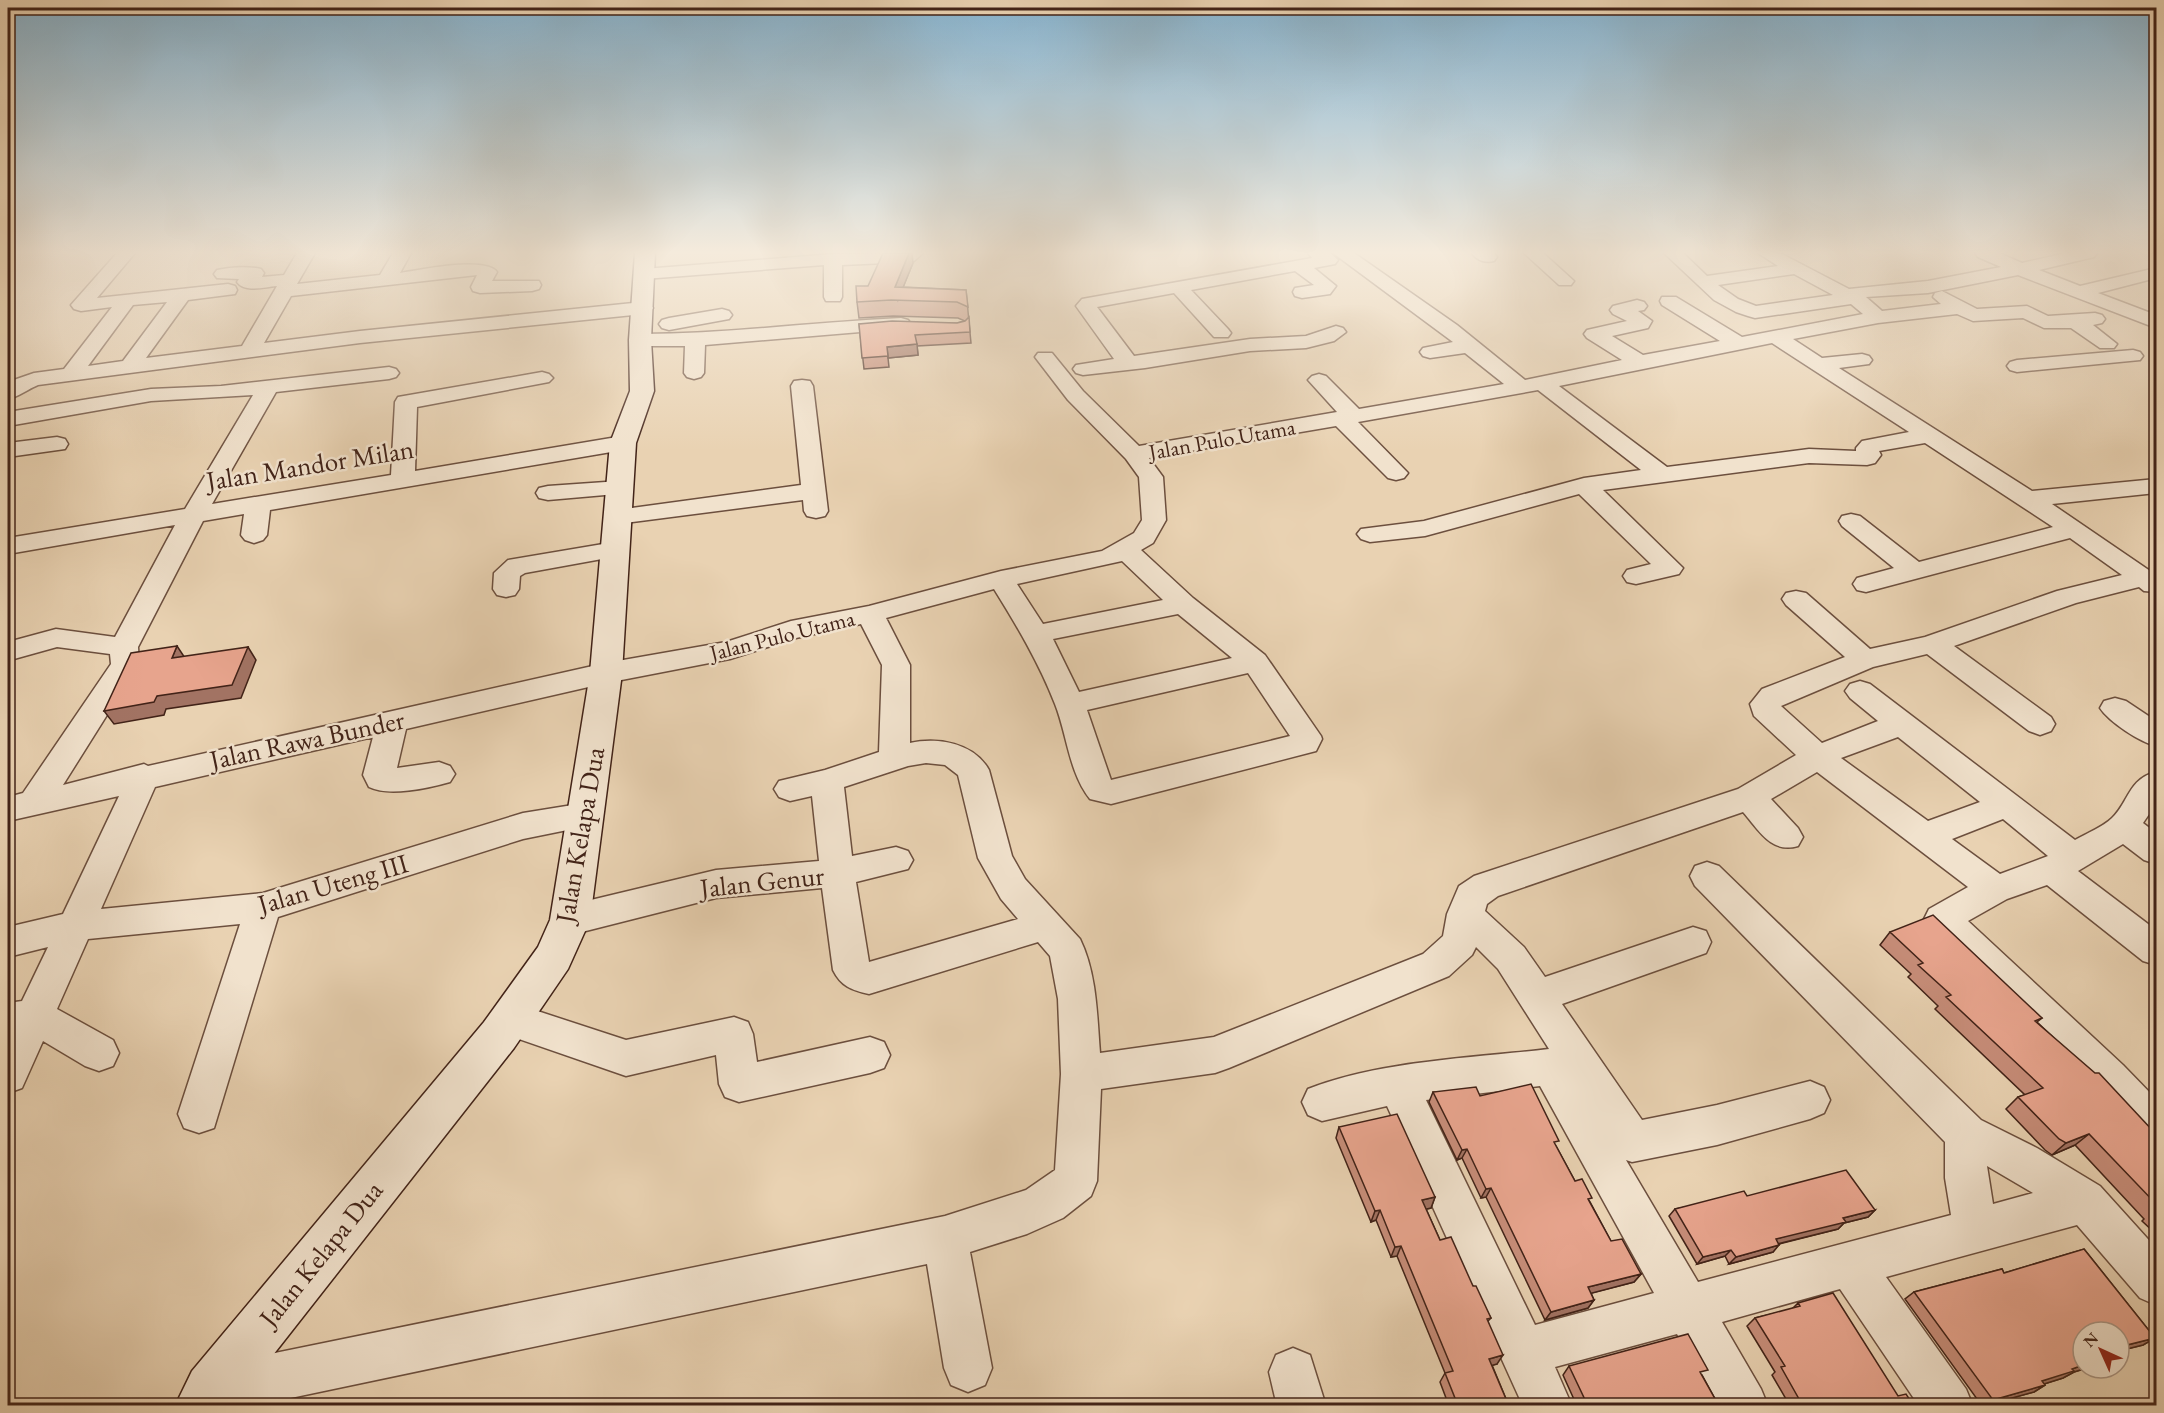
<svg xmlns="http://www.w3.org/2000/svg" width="2164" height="1413" viewBox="0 0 2164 1413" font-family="'EB Garamond',serif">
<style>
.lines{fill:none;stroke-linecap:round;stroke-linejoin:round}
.street-casing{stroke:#6c4f3e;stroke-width:3}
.secondary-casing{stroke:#422318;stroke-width:3}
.street{fill:#f1e2cd;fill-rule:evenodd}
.secondary{fill:#f1e2cd;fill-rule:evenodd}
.wall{fill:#c78d79;stroke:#422318;stroke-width:1.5}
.shaded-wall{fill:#a27363;stroke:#422318;stroke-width:1.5}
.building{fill:#e7a48d;stroke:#422318;stroke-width:1.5}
.labels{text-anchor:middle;stroke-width:5;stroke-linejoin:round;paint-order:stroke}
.far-street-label{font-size:22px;fill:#422318;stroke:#f1e2cd}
.street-label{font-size:27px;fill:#422318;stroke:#f1e2cd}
</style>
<rect width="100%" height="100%" fill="#e9d2b2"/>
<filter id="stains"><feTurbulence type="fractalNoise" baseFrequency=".00333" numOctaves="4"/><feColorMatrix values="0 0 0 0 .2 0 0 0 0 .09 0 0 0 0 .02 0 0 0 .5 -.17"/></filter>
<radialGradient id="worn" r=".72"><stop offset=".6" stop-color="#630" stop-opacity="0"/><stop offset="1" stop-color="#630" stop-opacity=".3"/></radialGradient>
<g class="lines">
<g class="street-casing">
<path id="street" d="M117 253H135L97 298 228 284 235 286 237 290 235 294 188 300 146 358 242 346 277 286C265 287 245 293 237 282L239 279 217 278 214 274 217 270C230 267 248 266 261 269L264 273 262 277 284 275 297 253H315L297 284 380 275 393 253H411L400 273C419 270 486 256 497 272L492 281H539L541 285 539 289 532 291 480 293 473 291 471 287 477 275 291 296 264 343 360 331 643 302 650 304 653 308 650 312 643 314 360 343 38 385C28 389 18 397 8 399V382L34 373 64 369 112 307 81 311 74 309 71 305ZM167 302 123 361 88 366 133 305Z
M923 253 914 261 908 262 842 265V297L840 301H826L824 297V265L644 279 638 278 635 274 638 270 644 269 833 254Z
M1308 253H1330L1338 260 1335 264 1314 268 1336 286 1330 294 1302 298 1295 296 1293 292 1295 288 1314 285 1295 271 1191 290 1228 329 1231 333 1228 337H1214L1174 293 1097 307 1134 356 1250 339 1306 336 1336 326 1343 328 1346 332 1334 341 1306 348 1250 351 1145 368 1083 375 1076 373 1073 369 1076 365 1114 359 1076 306 1082 299 1312 258Z
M1333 253H1354L1457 325 1525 380 1622 360 1587 338 1584 334 1587 330 1627 321 1613 314 1610 310 1613 306 1637 300 1644 302 1647 306 1644 310 1638 311 1652 321 1648 328 1612 336 1643 355 1720 341 1662 305 1660 301 1662 297H1676L1742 337 1863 314 1851 304 1755 318 1748 316 1736 312 1714 300 1664 253H1683L1707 276 1778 266 1758 253H1780L1849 289 1928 281 2001 267 1978 257 1975 253H1999L2022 263 2066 253H2097L2094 257 2039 270 2080 286 2156 268V278L2098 293 2156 315V328L2018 275 1928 293 1866 297 1882 311 1941 304 1933 297 1935 293 1942 291 1977 309 2027 306 2048 316 2095 313 2102 315 2105 319 2102 323 2093 325 2117 344 2114 348H2100L2071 328H2044L2023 318 1973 321 1957 314 1878 323 1793 339 1822 358 1862 354 1869 356 1872 360 1869 364 1839 368 2032 491 2156 479V493L2052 504 2156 575V592L2144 591 2139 587 2076 603 1954 646 2051 717 2055 724 2051 731 2040 735 2029 731 1927 654 1873 667 1781 706 1822 743 1878 721 1850 698 1845 691 1850 684 1860 681 1870 684 2075 840C2087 833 2103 827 2112 818 2129 802 2128 779 2156 772V804L2143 823 2156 833V864L2144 860 2123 844 2078 871 2156 930V965L2143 961 2047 885 2007 899 1968 921 2123 1065 2156 1099V1147L2141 1142 2095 1091 1929 929 1924 919 1929 909 1968 887 1817 772 1771 799 1798 828 1803 837 1798 846C1771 854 1759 830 1743 812L1498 896 1487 904 1485 911 1524 947 1545 977 1693 927 1706 931 1711 942 1706 953 1562 1004 1642 1120 1717 1105 1810 1081 1824 1087 1830 1100 1824 1113 1810 1119 1717 1145 1632 1162 1626 1160 1698 1282 1951 1215 1945 1178V1142L1695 886 1690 876 1695 866 1707 862 1719 866 1981 1120 2037 1148 2100 1186 2156 1248V1305L2140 1298 2077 1225 1886 1277 1966 1389 1973 1406H1919L1840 1289 1722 1322 1761 1389 1768 1406H1717L1677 1334 1555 1367 1572 1406H1523L1387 1106 1322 1121 1308 1115 1302 1102 1308 1089C1379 1061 1472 1058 1549 1049L1498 969 1476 947 1472 955 1449 976 1229 1068 1215 1073 1101 1089 1097 1181 1091 1196 1063 1218 1027 1234 970 1252 992 1368 985 1385 968 1392 951 1385 944 1368 927 1264 253 1406H193L187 1390 194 1373 211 1366 945 1216 1026 1190 1055 1170 1061 1074 1058 999 1050 956 1038 942 869 994C851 990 841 986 833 970L822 888 716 898 570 935 557 930 552 920 557 910 570 905 716 870 819 861 812 796 790 801 779 797 774 789 779 781 825 770 879 752 882 665 861 624 796 638 730 659 606 683 406 729 397 768 439 762 450 766 455 774 450 782C429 788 389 797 369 787L363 775 373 737 155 787 101 909 263 893 523 813 585 803 597 806 601 815 597 824 523 839 278 917 214 1128 199 1133 184 1128 178 1114 240 924 88 939 57 1009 113 1040 119 1053 113 1066 99 1071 85 1066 43 1041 22 1088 8 1093V1003L22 1001 48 947 8 957V927L63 914 119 796 8 821V797L23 793 111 664 110 654 57 647 14 659 8 657V642L56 629 115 637 175 525 8 554V538L185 509 253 395 151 401 8 426V412L151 389 221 386 389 367 396 369 399 373 396 377 389 379 276 392 212 504 391 475 395 402 398 397 542 372 549 374 553 378 549 382 417 407 415 471 623 436 631 438 634 443 631 448 623 450 270 510 267 535 263 540 254 543 245 540 241 535 244 514 203 521 138 647 139 664 63 785 144 764 148 766 606 663 726 642 791 621 869 606 1001 571 1102 551 1134 533 1142 520 1139 477 1126 459 1068 400 1035 357 1038 353H1052L1083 391 1139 446 1337 412 1308 380 1312 376 1319 374 1326 376 1359 409 1504 384 1465 353 1430 358 1423 356 1420 352 1423 348 1453 342ZM1794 274 1833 295 1756 306 1738 299 1718 285ZM1772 343 1909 432 1862 441 1856 448V451L1809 449 1667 467 1559 386ZM1538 390 1641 470 1584 478 1424 521 1361 529 1357 534 1361 539 1370 542 1425 536 1579 494 1651 564 1627 570 1623 576 1627 582 1636 584 1679 574 1683 568 1603 490 1809 463 1867 465 1875 463 1881 455 1879 451 1925 443 2053 527 1919 562 1860 516 1851 514 1842 516 1839 521 1842 526 1894 568 1857 578 1853 584 1857 590 1866 592 2070 538 2122 575 2057 591 1925 637 1870 649 1806 593 1796 591 1786 593 1782 599 1786 605 1845 657 1762 689 1750 704 1754 716 1796 755 1738 789 1474 876 1459 886 1447 914 1443 936 1423 954 1214 1037 1100 1053C1097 1016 1097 974 1080 939L1025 879 1012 856 989 770C974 743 938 737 910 743V665L886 618 994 589C1017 626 1039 663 1055 704 1067 734 1069 773 1090 799L1111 804 1316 751 1322 739 1321 736 1265 655 1193 598 1141 550 1153 543 1166 520 1163 477 1149 458 1336 426 1388 478 1396 480 1404 478 1408 473 1358 422ZM1122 561 1163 600 1043 624 1017 584ZM1178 614 1232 658 1079 692 1053 639ZM1248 673 1290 736 1111 780 1087 710ZM1898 737 1980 802 1928 821 1841 758ZM926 763 945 765 958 775 978 858 1001 899 1018 919 869 962 856 882 908 869 913 860 908 851 896 847 852 856 844 787 908 766ZM2003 819 2048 856 2000 874 1952 839ZM1540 1086 1654 1293 1535 1325 1426 1100ZM1987 1166 2033 1193 1993 1204Z
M1472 253H1494L1497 257 1494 261C1486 263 1477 261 1472 253Z
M1524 253H1543L1574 281 1571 285H1559Z
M722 309 729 311 732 315 729 319 669 330 662 328 659 324 662 320 669 318Z
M901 318 908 320 911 324 908 328 705 345 704 373 701 377 694 379 687 377 684 373 685 346H640L633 344 630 340 633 336 640 334C727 334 814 322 901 318Z
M2133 350 2140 352 2143 356 2140 360 2017 372 2010 370 2007 366 2010 362 2017 360Z
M802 380 810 381 813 386 828 511 825 516 816 518 807 516 804 511 803 500 617 524 608 522 605 517 608 512 617 510 801 485 791 386 794 381Z
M57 437 65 439 68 444 65 449 8 457V443Z
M620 481 628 483 632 488 628 493 548 500 539 498 536 493 539 488 548 486Z
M615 542 624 545 628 550 624 555 525 573 520 576 519 589 515 595 506 597 497 595 493 589 494 573 508 560Z
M2115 698 2126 701 2156 721V746C2140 742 2109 722 2100 708L2104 701Z
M510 1002 626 1040 734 1017 748 1022 753 1034 757 1062 870 1037 884 1042 890 1055 884 1068 870 1073 739 1102 725 1097 719 1084 716 1055 626 1076 496 1031 491 1019 496 1007Z
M1293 1348 1310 1355 1326 1406H1277L1269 1372 1276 1355Z"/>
</g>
<g class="secondary-casing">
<path id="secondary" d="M635 253H655L651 340 654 391 636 443 622 673 590 920 568 969 514 1048 233 1406H175L192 1371 484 1022 538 947 550 920 590 673 610 443 630 391 629 340Z"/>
</g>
<use href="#street" class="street"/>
<use href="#secondary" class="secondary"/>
</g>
<path class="wall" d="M913 263 903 287 966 290 971 343 917 346 918 355 888 358 889 367 864 369 859 324 957 323 965 321 958 318 893 316 859 318 857 302 868 286Z
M1890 932 2042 1018 2037 1022 2154 1132H2157V1235L2142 1221 2144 1219 2075 1145 2052 1155 2045 1150 2006 1109 2018 1097 2025 1095 1935 1009 1938 1006 1908 977 1911 974 1880 945Z
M1433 1092 1480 1096 1556 1146 1575 1181 1590 1202 1611 1241 1641 1274 1634 1282 1591 1293 1594 1300 1588 1308 1545 1320 1486 1197 1481 1198 1462 1158 1457 1160 1429 1102Z
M1339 1127 1435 1197 1431 1208 1426 1209 1440 1240 1473 1286 1491 1318 1488 1321 1497 1364 1492 1365 1509 1406H1449L1440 1382 1445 1373 1397 1256 1391 1257 1376 1220 1371 1222 1336 1138Z
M1747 1196 1875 1210 1868 1217 1844 1223 1838 1229 1779 1244 1773 1252 1729 1264 1725 1256 1697 1264 1669 1216 1675 1209Z
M2084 1249 2155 1338 2143 1345 2122 1350 2124 1354 2119 1357V1332H2083V1368H2087L2074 1372 2063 1378 2044 1384 2045 1385 2034 1392 1982 1406 1905 1299 1914 1292 2002 1269 2004 1273Z
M1798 1303 1898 1396 1914 1406H1790L1772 1375 1775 1372 1747 1326 1755 1318 1792 1309Z
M1569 1366 1702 1375 1719 1406H1577L1563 1375Z"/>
<path class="shaded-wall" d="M909 253H912L913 263 898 300 895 287Z
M917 344 918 355 888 358 887 347Z
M177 646 185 658H172Z
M248 647 256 660 241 698 166 709 164 715 114 724 104 711 157 696Z
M2089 1134 2075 1145 2052 1155 2066 1143Z
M1467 1149 1462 1158 1457 1160 1462 1150Z
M1491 1188 1486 1197 1481 1198 1486 1189Z
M1435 1197 1431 1208 1418 1211 1422 1200Z
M1380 1210 1376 1220 1371 1222 1375 1211Z
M1875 1210 1868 1217 1844 1223 1838 1229 1769 1246 1776 1239 1843 1218Z
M1779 1245 1773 1252 1729 1264 1736 1257Z
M1401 1246 1397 1256 1391 1257 1395 1247Z
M1731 1250 1725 1256 1697 1264 1703 1257Z
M1641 1274 1634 1282 1581 1296 1588 1287Z
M1594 1300 1588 1308 1545 1320 1551 1312Z
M2155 1338 2143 1345 2119 1351V1347Z
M1503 1355 1497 1364 1483 1368 1489 1359Z
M2083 1365V1368H2087L2074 1372 2063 1378 2031 1388 2042 1381 2072 1369Z
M2045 1385 2034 1392 1983 1406 1993 1400Z
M1465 1401 1462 1406H1455L1457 1403Z"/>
<path class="building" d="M883 253H909L895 287 966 290 968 307 957 302 891 300 857 302 856 286H868Z
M969 317 970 332 915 335 917 344 887 347 888 356 862 358 859 324 892 321 957 323 965 321Z
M177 646 172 658 248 647 232 685 157 696 154 702 104 711 131 653Z
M1933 915 2042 1018 2035 1021 2095 1073H2099L2154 1132H2157V1205L2089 1134 2066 1143 2059 1139 2018 1097 2043 1088 1946 997 1951 995 1918 965 1923 963 1890 932Z
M1531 1084 1559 1141 1554 1142 1575 1181 1582 1179 1592 1198 1588 1199 1611 1241 1622 1239 1641 1274 1588 1287 1594 1300 1551 1312 1491 1188 1486 1189 1467 1149 1462 1150 1433 1092 1476 1087 1480 1096Z
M1397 1114 1435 1197 1422 1200 1440 1240 1451 1237 1473 1286H1476L1491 1318 1487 1319 1503 1355 1489 1359 1509 1406H1467L1465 1401 1457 1403 1445 1373 1453 1371 1401 1246 1395 1247 1380 1210 1375 1211 1339 1127Z
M1846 1170 1875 1210 1843 1218 1846 1222 1776 1239 1779 1245 1736 1257 1731 1250 1703 1257 1675 1209 1744 1191 1747 1196Z
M2084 1249 2155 1338 2119 1347V1332H2083V1365L2072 1369 2074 1371 2042 1381 2045 1385 1993 1400 1914 1292 2002 1269 2004 1273Z
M1833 1293 1898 1396 1906 1394 1914 1406H1803L1781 1367 1785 1366 1755 1318 1800 1306 1798 1303Z
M1688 1334 1708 1370 1700 1372 1719 1406H1588L1569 1366Z
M2119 1347 2124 1354 2119 1355Z"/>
<linearGradient id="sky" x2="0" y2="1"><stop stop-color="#87b5d2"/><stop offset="0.56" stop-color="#f5ebdc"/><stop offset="1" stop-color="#f5ebdc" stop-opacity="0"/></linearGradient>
<rect width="2164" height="451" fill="url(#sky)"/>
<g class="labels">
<g class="far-street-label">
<text transform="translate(1222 439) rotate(-10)" y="8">Jalan Pulo Utama</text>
<text transform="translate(782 635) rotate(-14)" y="8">Jalan Pulo Utama</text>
</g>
<g class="street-label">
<text transform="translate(310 465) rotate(-9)" y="9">Jalan Mandor Milan</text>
<text transform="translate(307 740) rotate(-12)" y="9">Jalan Rawa Bunder</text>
<text transform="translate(580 835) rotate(-80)" y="9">Jalan Kelapa Dua</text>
<text transform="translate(762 882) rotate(-6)" y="9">Jalan Genur</text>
<text transform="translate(333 884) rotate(-16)" y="9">Jalan Uteng III</text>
<text transform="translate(321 1254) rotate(-51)" y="9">Jalan Kelapa Dua</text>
</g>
</g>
<rect width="2164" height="1413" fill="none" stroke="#e9d2b2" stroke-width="30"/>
<rect x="9" y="9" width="2146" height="1395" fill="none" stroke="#422318" stroke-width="3"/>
<rect x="15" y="15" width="2134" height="1383" fill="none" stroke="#422318" stroke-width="1.5"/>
<g transform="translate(2101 1350) rotate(315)"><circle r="28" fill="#f1e2cd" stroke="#ab9685" stroke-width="1.5"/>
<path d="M0-4.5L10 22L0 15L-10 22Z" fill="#8f2418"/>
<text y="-9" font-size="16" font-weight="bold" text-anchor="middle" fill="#422318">N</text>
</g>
<rect width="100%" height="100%" filter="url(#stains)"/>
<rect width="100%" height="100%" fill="url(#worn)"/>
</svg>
